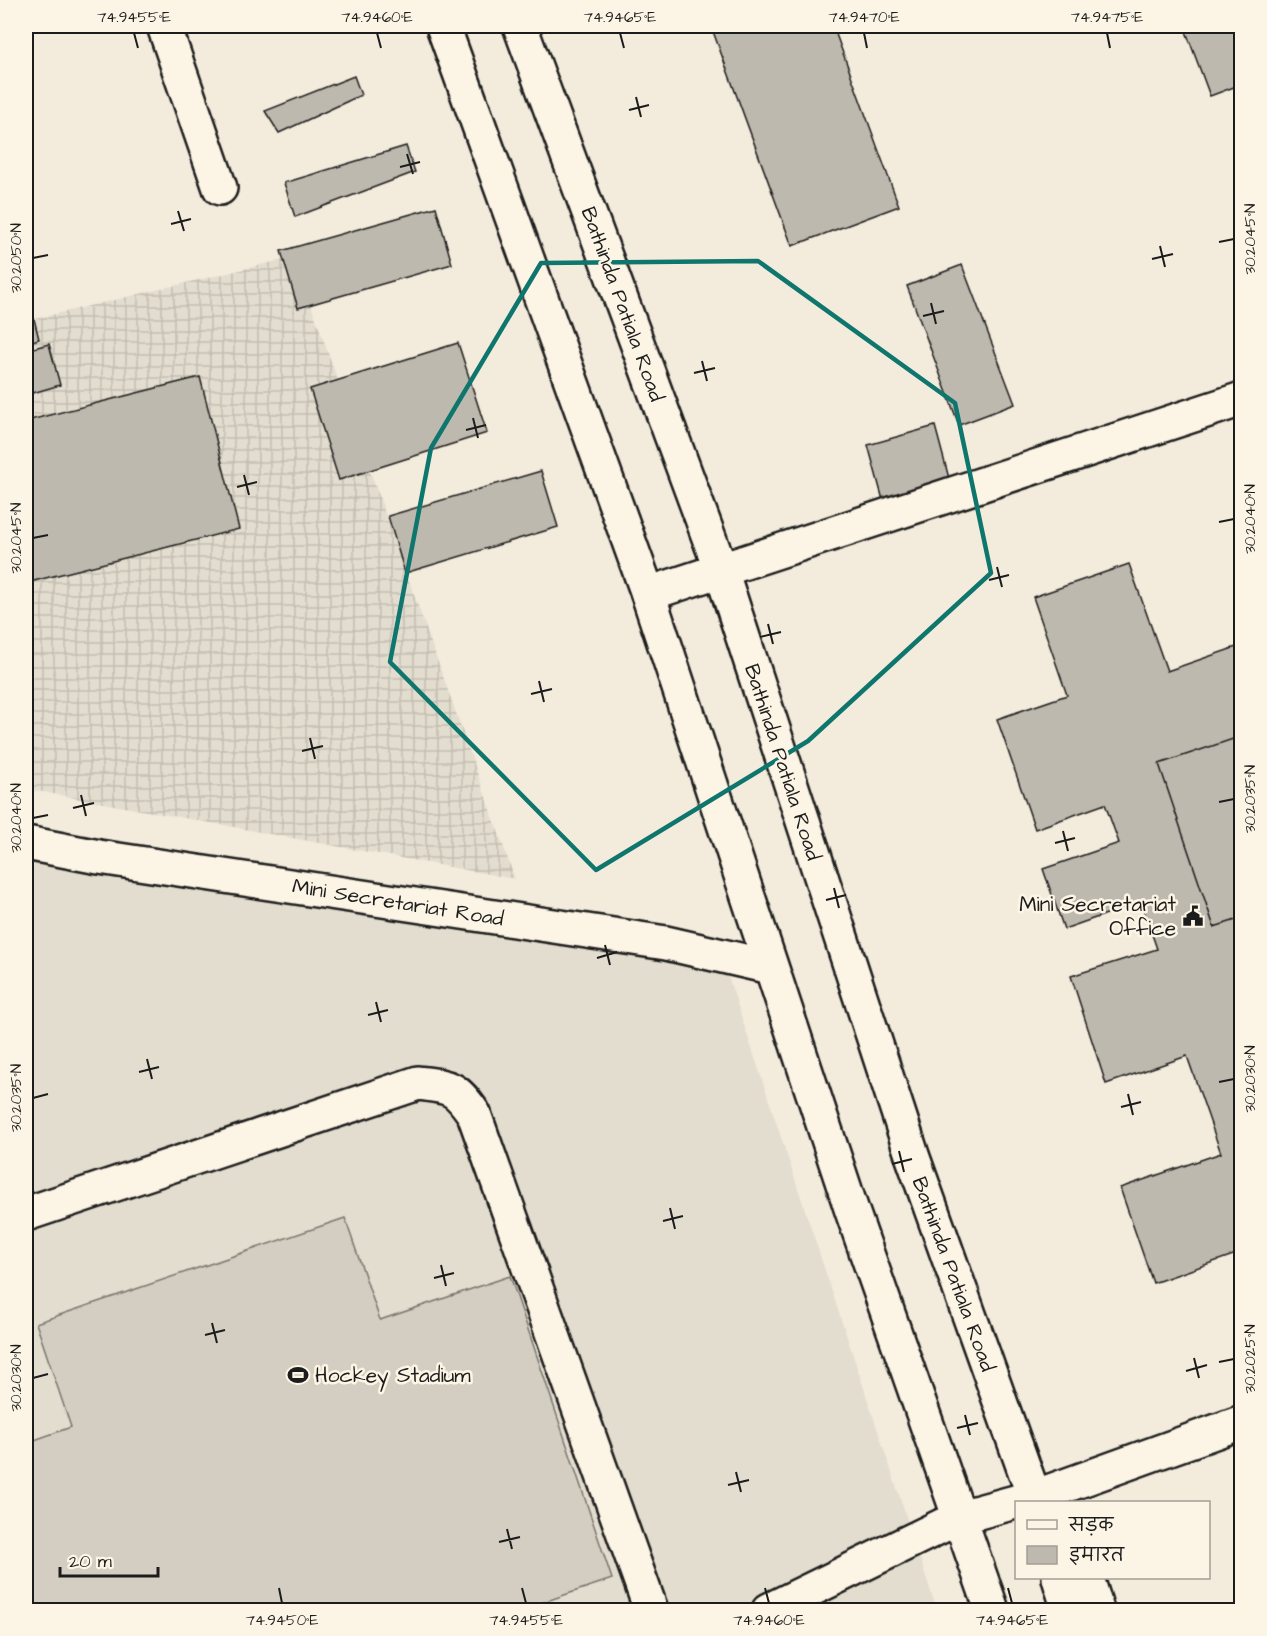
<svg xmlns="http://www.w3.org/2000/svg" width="1267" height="1636" viewBox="0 0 1267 1636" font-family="'Architects Daughter','Playpen Sans Deva',sans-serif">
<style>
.built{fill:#e3ddcf}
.industrial{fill:url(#industrial-grid)}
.pitch{fill:#d3cec1;stroke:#78756e;stroke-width:1.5}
.building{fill:#beb9ae;stroke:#1c1c1c;stroke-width:1.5}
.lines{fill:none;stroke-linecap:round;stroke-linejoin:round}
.minor-casing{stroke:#1c1c1c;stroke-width:38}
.highway-casing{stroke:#1c1c1c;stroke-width:38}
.minor{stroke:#fcf5e5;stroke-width:33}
.highway{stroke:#fcf5e5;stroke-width:33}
.marked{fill:none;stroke:#0f766e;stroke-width:4.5;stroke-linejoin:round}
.ticks{fill:none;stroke:#1c1c1c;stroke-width:2}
.labels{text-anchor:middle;stroke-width:5;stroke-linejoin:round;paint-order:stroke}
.street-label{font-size:21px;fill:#1c1c1c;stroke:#fcf5e5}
.poi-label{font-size:21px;fill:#1c1c1c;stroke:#fcf5e5;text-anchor:end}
.neatline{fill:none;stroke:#1c1c1c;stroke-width:2}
.ticks-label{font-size:15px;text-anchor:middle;fill:#1c1c1c}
</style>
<defs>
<pattern id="industrial-grid" width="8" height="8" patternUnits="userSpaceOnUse" patternTransform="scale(1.5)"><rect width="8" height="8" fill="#e3ddcf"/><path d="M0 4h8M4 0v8" fill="none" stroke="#c2bdb1"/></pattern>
</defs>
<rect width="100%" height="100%" fill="#f3ecdd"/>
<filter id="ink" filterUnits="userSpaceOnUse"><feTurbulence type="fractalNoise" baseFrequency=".0167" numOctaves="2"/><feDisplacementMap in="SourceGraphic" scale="12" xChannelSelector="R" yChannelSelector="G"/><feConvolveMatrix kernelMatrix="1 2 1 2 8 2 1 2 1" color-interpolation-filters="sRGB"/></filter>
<g filter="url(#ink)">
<path class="built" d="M26 846 724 964 937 1610H26Z"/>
<path class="industrial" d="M294 257 515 879 26 789V321Z"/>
<path class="pitch" d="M345 1218 380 1320 510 1276 612 1579 520 1610H26V1443L71 1427 36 1323Z"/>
<path class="building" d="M711 26H833L899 206 792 246Z
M1184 26H1242V84L1210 96Z
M354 76 361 95 279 133 265 111Z
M406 146 415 172 295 217 284 183Z
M436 207 452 264 298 308 281 251Z
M962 265 1015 404 959 425 907 286Z
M34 319 39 339 26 343V322Z
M458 343 487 433 339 480 310 389Z
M49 344 60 385 26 395V350Z
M200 377 239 529 26 583V421Z
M935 426 950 482 883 500 868 445Z
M541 471 558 527 405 573 388 516Z
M1129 564 1167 671 1242 645V736L1159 764 1214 927 1242 918V1252L1153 1283 1120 1188 1221 1153 1187 1056 1106 1084 1071 976 1157 949 1141 902 1064 929 1043 869 1119 843 1105 804 1035 829 997 719 1067 695 1033 597Z
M1129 564 1167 671 1242 645V1252L1153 1283 1120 1188 1221 1153 1187 1056 1106 1084 1071 976 1157 949 1141 902 1064 929 1043 869 1119 843 1105 804 1035 829 997 719 1067 695 1033 597Z"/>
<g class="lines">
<g class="minor-casing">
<path id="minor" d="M164 26 220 188
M648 594 1242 399
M26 843 99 857 666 943 770 967
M26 1214 418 1083C450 1087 455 1086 474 1114L651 1610
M1087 1578 1097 1610
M769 1610 960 1517 1034 1497 1242 1422"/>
</g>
<g class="highway-casing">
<path id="highway" d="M443 26 648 594 852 1211 992 1610
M520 26 721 570 913 1158 1036 1502
M1059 1578 1069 1610"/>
</g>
<use href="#minor" class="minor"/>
<use href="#highway" class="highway"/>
</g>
</g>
<path class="marked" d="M758 261 955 403 991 573 808 741 596 870 390 662 431 448 541 263Z"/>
<path class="ticks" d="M134 33 138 48M377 33 381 48M620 33 624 48M864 33 867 48M1107 33 1110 48M636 97 641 117M629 110 649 105M407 154 413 174M400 167 420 162M178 211 184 231M171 224 191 219M1219 242 1234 239M1160 246 1165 267M33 258 48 255M1152 259 1173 254M931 303 936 324M923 316 944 311M702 361 707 381M694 373 715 368M473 418 478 438M466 430 486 425M244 475 249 495M237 487 257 482M1219 522 1234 519M33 538 48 535M997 567 1002 587M989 580 1009 575M768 624 773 644M760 637 781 632M539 681 544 702M531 694 552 689M310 738 315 759M302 751 323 746M81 795 86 816M1219 802 1234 799M73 808 94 803M33 818 48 815M1063 831 1068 851M1055 843 1075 838M834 888 839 908M826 900 846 895M605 945 610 965M597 958 617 952M376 1002 381 1022M368 1015 388 1010M147 1059 152 1079M139 1072 159 1067M1219 1082 1234 1079M1128 1094 1133 1115M33 1098 48 1094M1121 1107 1141 1102M899 1151 904 1172M892 1164 912 1159M670 1208 675 1229M663 1221 683 1216M441 1265 446 1286M434 1278 454 1273M212 1323 217 1343M205 1335 225 1330M1194 1358 1199 1378M1219 1362 1234 1359M1186 1371 1207 1365M33 1378 48 1374M965 1415 970 1435M957 1428 978 1423M736 1472 741 1492M728 1485 749 1480M507 1529 512 1549M499 1542 520 1537M279 1588 282 1603M522 1588 526 1603M765 1588 769 1603M1008 1588 1012 1603"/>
<defs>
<g id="civic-bare" transform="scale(1.62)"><path d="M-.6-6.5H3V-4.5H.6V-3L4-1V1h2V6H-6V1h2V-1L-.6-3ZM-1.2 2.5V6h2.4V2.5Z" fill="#1c1c1c" stroke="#fcf5e5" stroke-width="2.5" paint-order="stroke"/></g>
<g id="stadium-bare" transform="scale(1.62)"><path d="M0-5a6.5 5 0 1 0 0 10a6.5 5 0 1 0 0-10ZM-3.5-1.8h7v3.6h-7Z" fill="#1c1c1c" stroke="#fcf5e5" stroke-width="2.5" paint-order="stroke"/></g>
</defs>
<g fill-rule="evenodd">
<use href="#civic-bare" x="1193" y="916"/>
<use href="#stadium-bare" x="298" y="1375"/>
</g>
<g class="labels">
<g class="street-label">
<text transform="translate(623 304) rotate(70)" y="7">Bathinda Patiala Road</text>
<text transform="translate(783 762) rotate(72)" y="7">Bathinda Patiala Road</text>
<text transform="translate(398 902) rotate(9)" y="7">Mini Secretariat Road</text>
<text transform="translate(954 1274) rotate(70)" y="7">Bathinda Patiala Road</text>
</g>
<g class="poi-label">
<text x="1176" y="911">Mini Secretariat<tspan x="1176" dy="24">Office</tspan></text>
<text x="315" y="1382" text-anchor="start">Hockey Stadium</text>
</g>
</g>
<rect width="1267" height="1636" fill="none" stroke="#fcf5e5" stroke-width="66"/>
<rect x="1015" y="1501" width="195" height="78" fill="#fcf5e5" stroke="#a29e95" stroke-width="1.5"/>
<rect x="1027" y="1520" width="30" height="9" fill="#fcf5e5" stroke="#a29e95" stroke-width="1.5"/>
<text x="1069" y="1531" font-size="18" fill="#1c1c1c">सड़क</text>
<rect x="1027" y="1546" width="30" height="18" fill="#beb9ae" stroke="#a29e95" stroke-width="1.5"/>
<text x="1069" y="1561" font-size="18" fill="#1c1c1c">इमारत</text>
<path d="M60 1567v9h98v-9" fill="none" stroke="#1c1c1c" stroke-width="3"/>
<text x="69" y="1567" font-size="18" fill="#1c1c1c" stroke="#fcf5e5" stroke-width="4.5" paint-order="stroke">20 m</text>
<rect x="33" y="33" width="1201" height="1570" class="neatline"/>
<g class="ticks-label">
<text x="134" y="22">74.9455°E</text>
<text x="377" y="22">74.9460°E</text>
<text x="620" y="22">74.9465°E</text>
<text x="864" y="22">74.9470°E</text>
<text x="1107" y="22">74.9475°E</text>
<text transform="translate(1250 239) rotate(-90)" y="5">30.2045°N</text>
<text transform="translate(16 258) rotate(-90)" y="5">30.2050°N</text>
<text transform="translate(1250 519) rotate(-90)" y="5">30.2040°N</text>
<text transform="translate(16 538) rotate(-90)" y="5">30.2045°N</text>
<text transform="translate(1250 799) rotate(-90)" y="5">30.2035°N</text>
<text transform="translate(16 818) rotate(-90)" y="5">30.2040°N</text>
<text transform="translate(1250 1079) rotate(-90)" y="5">30.2030°N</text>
<text transform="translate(16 1098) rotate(-90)" y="5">30.2035°N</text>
<text transform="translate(1250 1359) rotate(-90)" y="5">30.2025°N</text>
<text transform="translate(16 1378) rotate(-90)" y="5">30.2030°N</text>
<text x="282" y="1625">74.9450°E</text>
<text x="526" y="1625">74.9455°E</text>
<text x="769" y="1625">74.9460°E</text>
<text x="1012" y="1625">74.9465°E</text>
</g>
</svg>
